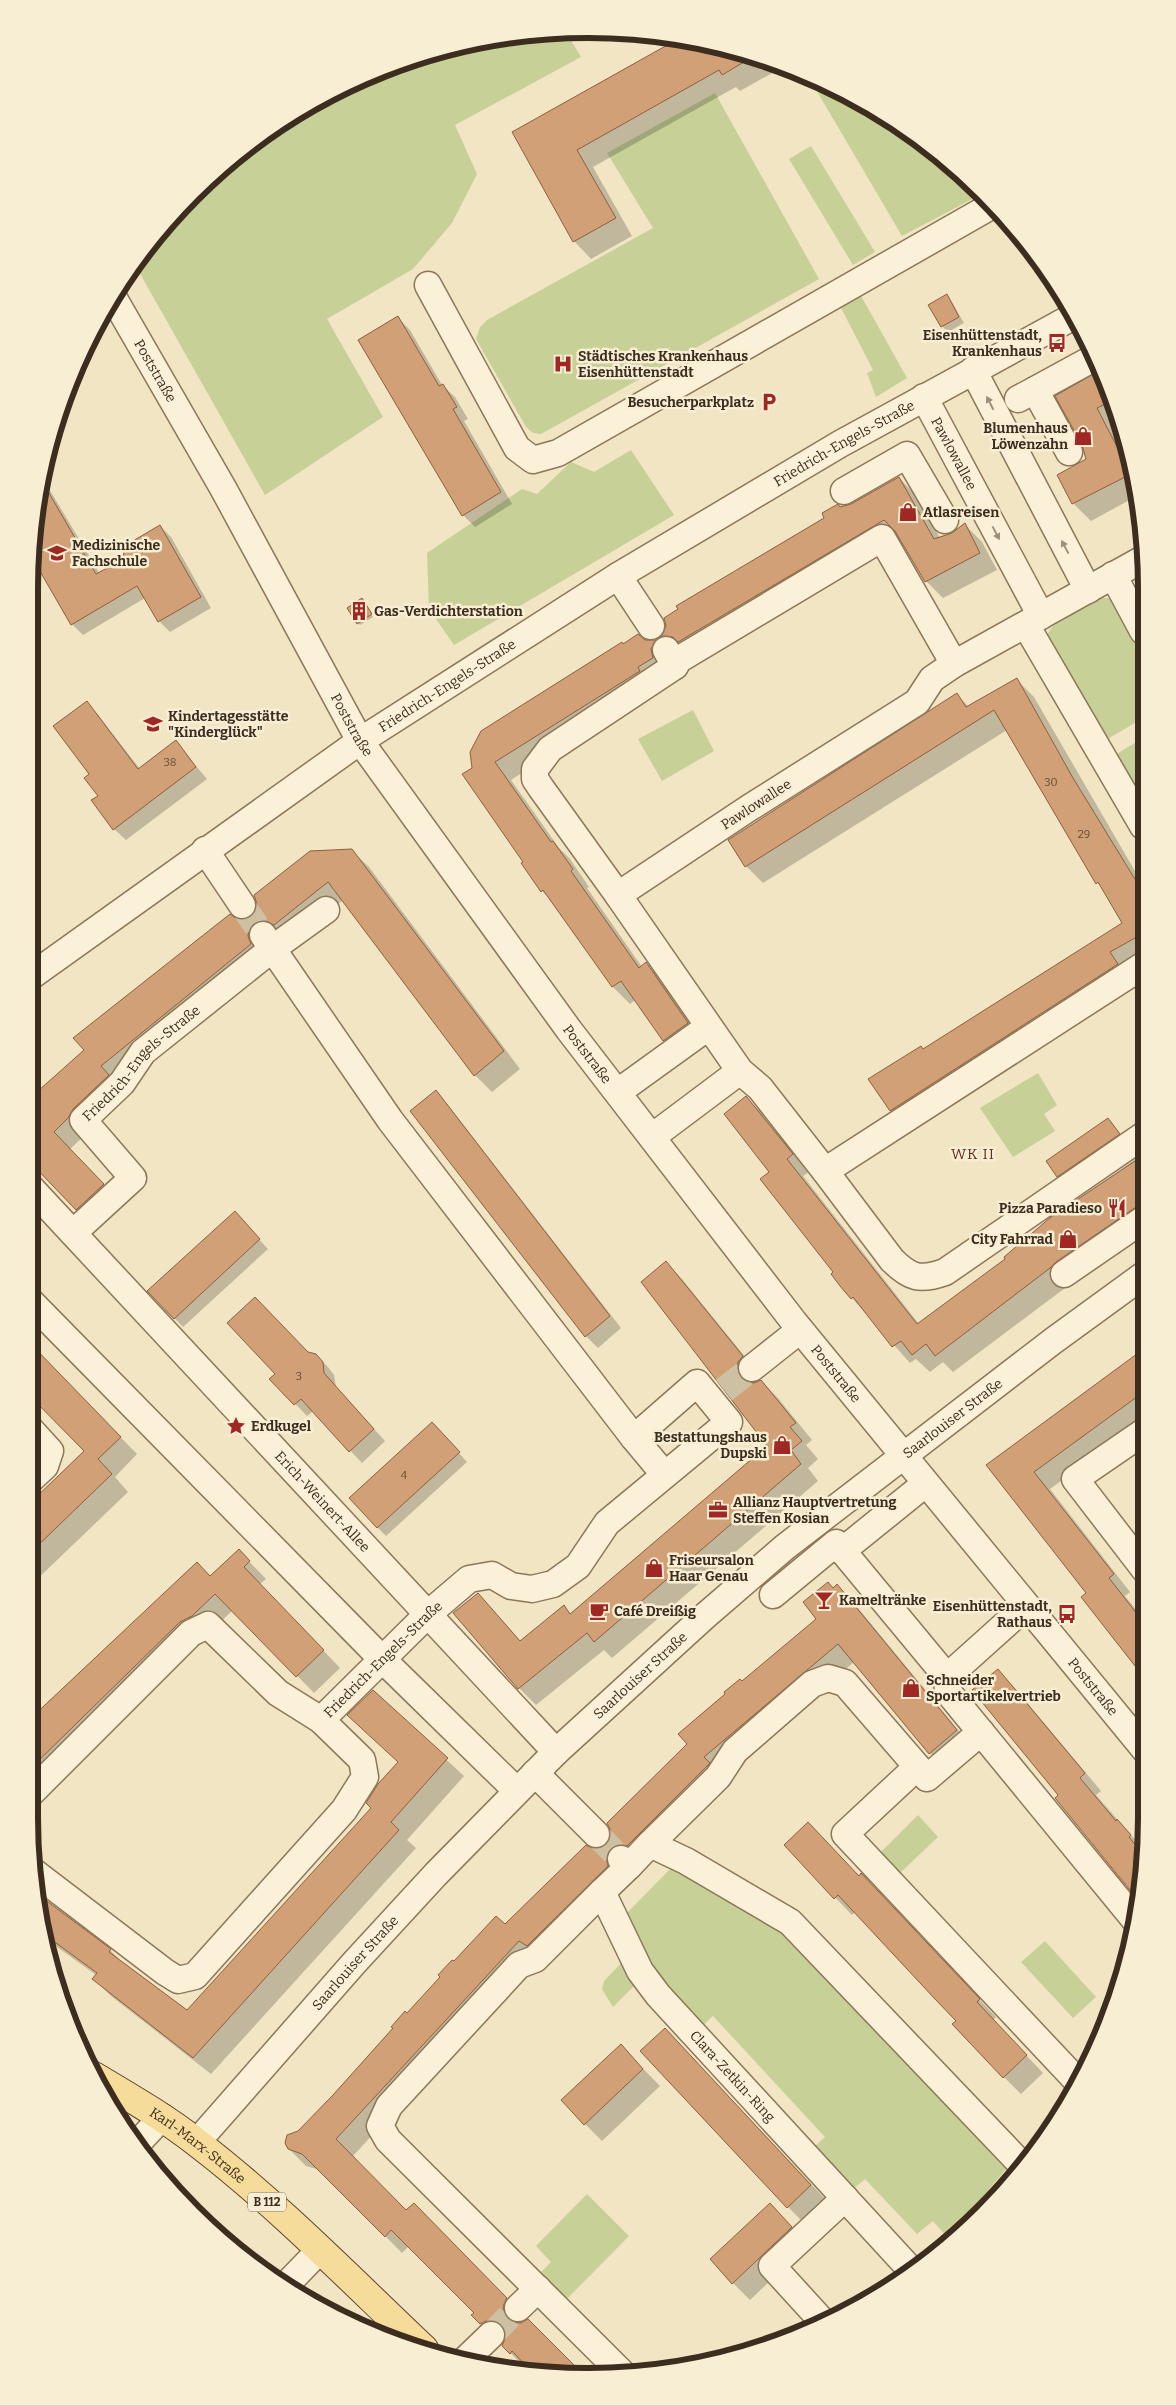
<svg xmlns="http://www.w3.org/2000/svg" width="1176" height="2405" viewBox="0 0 1176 2405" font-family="Bitter,serif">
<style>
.green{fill:#c7d097}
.shadow{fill:#0003}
.building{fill:#d1a077;stroke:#8d5f3d}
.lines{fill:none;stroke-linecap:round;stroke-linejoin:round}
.minor-tunnel{stroke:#cdc0a3;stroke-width:26;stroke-dasharray:26 13;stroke-linecap:butt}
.minor-casing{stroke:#8d7659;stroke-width:29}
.major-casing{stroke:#5a442d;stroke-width:30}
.minor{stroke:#fbf1d8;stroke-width:26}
.major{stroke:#f6dc9a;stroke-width:28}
.oneway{fill:#9c8f7b}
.labels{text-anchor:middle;stroke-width:5;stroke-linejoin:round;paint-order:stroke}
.number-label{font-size:11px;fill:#614a34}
.shield{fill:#f8eed4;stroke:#746755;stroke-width:1}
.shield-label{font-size:12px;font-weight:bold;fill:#3c2d1e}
.poi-label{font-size:14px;font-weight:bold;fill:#3c2d1e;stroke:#f8eed4;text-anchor:start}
.street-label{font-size:14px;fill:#3c2d1e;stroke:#f8eed4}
.neighbourhood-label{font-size:15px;letter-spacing:1px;fill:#6b2e1b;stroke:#f8eed4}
.rim{fill:none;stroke:#3c2d1e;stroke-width:6}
</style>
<rect width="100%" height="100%" fill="#f1e5c4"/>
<path class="green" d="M566 32 581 57 455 125 477 174 452 223 413 269 327 319 383 417 265 495 134 263 144 248 219 168 308 104 408 59 515 34Z
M808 76 835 86 957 167 980 195 902 236Z
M715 93 819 279 541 434 533 433 526 427 476 339 480 327 487 320 653 228 607 153Z
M811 146 875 252 853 265 789 159Z
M860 294 907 378 876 397 867 373 873 370 839 304Z
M631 450 674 515 454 645 429 609 427 553 522 489 537 494 571 462 594 472Z
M1097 598H1113L1122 608 1143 647V718L1106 740 1115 755 1143 738V789L1137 793 1143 809 1050 649 1046 636 1053 626Z
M693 710 714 751 662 781 638 739Z
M1038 1073 1057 1105 1044 1114 1055 1131 1013 1157 980 1108Z
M918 1815 938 1837 900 1873 880 1853Z
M675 1864 782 1927 1008 2167 989 2189V2201L948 2238 933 2221 917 2234 865 2179 852 2190 812 2149 825 2137 713 2016 700 2028 649 1971 622 1918Z
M1045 1941 1096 1997 1073 2018 1021 1962Z
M624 1960 636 1984 613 2007 602 1989 604 1981Z
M587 2194 629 2236 567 2299 541 2272 551 2262 536 2246Z"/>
<path class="shadow" d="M680 39 732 48 783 67 740 91 736 87 593 167 632 236 591 259 574 241 513 132Z
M947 296 952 302 964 323 948 332 942 326Z
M398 318 410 330 442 385 455 397 468 419 464 421 512 504 475 527 463 515Z
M1103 371 1118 423 1114 426 1124 444 1137 496 1091 521 1074 504 1059 475 1088 460 1098 374Z
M42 477 100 574 123 561 160 526 171 537 211 608 170 632 159 621 145 598 83 635 72 624 30 552Z
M899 478 916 495 940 538 953 534 965 525 982 542 997 570 943 598 926 581 900 538 696 658 680 653 663 636 840 508 852 505Z
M364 602 373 617 360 625 358 623Z
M644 641H655L672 658 656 688 511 780 559 848 570 859 589 887 587 888 642 967 646 964 663 981 704 1040 681 1057 664 1040 636 999 630 1004 613 987 553 902 542 891 523 863 525 862 464 775 623 645Z
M1016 679 1034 697 1143 885 1144 959 908 1128 891 1111 870 1080 924 1050 1124 923 1105 890 1097 883 1007 730 763 883 746 866 957 695 969 707Z
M87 703 98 715 140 769 176 742 207 779 126 840 114 829 91 774Z
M351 850 369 867 520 1069 492 1092 475 1075 343 900 117 1084 85 1135 70 1149 120 1202 94 1226 77 1209 29 1101 234 919 243 921 251 918Z
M435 1092 447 1104 621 1328 598 1348 586 1336 411 1111Z
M746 1098 766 1117 809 1172 803 1176 919 1324 1007 1259 1052 1218 1144 1153V1229L953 1372 943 1362 930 1372 916 1359 910 1363 852 1298 771 1172Z
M1111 1122 1121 1137 1060 1178 1058 1176Z
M243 1222 268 1249 183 1327 149 1291Z
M665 1262 682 1279 759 1374 754 1384 761 1381 778 1398 812 1440 806 1445 818 1459 808 1468 818 1481 612 1658 604 1650 536 1705 519 1688 478 1594 521 1642 564 1607 571 1615 769 1446Z
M29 1344 137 1454 115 1477 128 1492 29 1587V1505L86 1452Z
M1145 1350V1420L1050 1489 1130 1592 1125 1596 1145 1621 1146 1678 1088 1593 987 1465Z
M308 1353 316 1355 328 1367 334 1375 336 1387 385 1441 362 1463 313 1411 307 1416 271 1379Z
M441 1433 467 1462 386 1536 377 1527Z
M239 1551 266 1579 260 1584 340 1668 314 1693 233 1610 209 1633 29 1783V1721L197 1564 210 1577Z
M837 1586 854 1603 973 1748 947 1770 930 1753 854 1662 720 1774 537 1957 352 2157 406 2212 414 2205 524 2316 520 2325 530 2367 527 2370 503 2345 507 2336 498 2341 473 2315 476 2313 409 2246 402 2253 320 2170 306 2166 289 2149 299 2132 454 1963 505 1926 591 1850H600L608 1845 688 1744 742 1682 818 1619 833 1589Z
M998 1671 1015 1688 1101 1791 1096 1795 1146 1852 1139 1899 1056 1798 1060 1795Z
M373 1692 464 1776 407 1840 416 1848 211 2074 111 1996 94 1979 96 1975 42 1936 36 1894 110 1950 126 1966 187 2011 373 1808 399 1762Z
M785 1845 859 1877 878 1892 996 2017 993 2020 1043 2073 1021 2094 1004 2077 957 2021 855 1912 852 1915Z
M621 2046 660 2086 602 2141 585 2124Z
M682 2047 828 2202 805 2224 788 2207Z
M787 2222 808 2245 750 2300 733 2283Z"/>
<path class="building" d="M678 39 732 48 754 56 722 75 719 70 577 150 616 218 573 242 512 132Z
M947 294 959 317 941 327 928 305Z
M398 316 439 386 443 384 457 407 453 409 501 492 462 516 358 340Z
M1102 369 1112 401 1097 408 1131 474 1072 504 1057 475 1086 459 1082 445 1055 396Z
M899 477 934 539 952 533 965 523 980 553 925 582 895 531 884 520 678 642 673 637 661 636 666 626 664 618 678 609 676 606 824 518 822 513 838 504 840 507 851 504Z
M42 481 96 574 122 560 126 545 160 525 201 597 158 622 137 586 71 625 30 554Z
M362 598 372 614 357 624 347 608Z
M638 634 645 640H656L651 649 653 658 638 667 640 671 495 762 551 842 553 841 573 869 571 871 639 968 646 962 688 1023 663 1041 621 981 612 987 543 890 541 892 521 863 523 862 462 774 472 768 470 752 481 731 622 642 623 644Z
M1017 678 1073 778 1144 894V933L1110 952 1118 964 890 1111 868 1079 921 1046 923 1049 1122 923 1098 882 1096 884 994 710 745 867 728 840 957 693 966 707Z
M87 701 138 769 176 740 196 767 113 830 91 800 98 796 84 778 89 774 53 726Z
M352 849 504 1051 474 1076 328 882 274 925 262 920 254 923 249 929 248 936 251 944 101 1066 109 1075 73 1109 68 1118 54 1132 104 1184 76 1210 29 1161V1099L84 1050 73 1038 230 914 235 918 243 920 251 917 255 912 257 904 254 895 310 851Z
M436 1090 610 1316 585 1337 410 1111Z
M746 1096 793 1154 787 1159 917 1324 1005 1259 1004 1257 1051 1217 1144 1155V1204L1136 1207 1056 1262 1050 1268 935 1356 926 1344 912 1355 901 1341 892 1347 853 1297 851 1299 840 1286 831 1274 833 1272 760 1179 769 1172 724 1114Z
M1108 1118 1120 1134 1057 1177 1046 1161Z
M235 1211 260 1239 174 1319 147 1291Z
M666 1261 743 1356 738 1362 737 1370 741 1378 747 1382 754 1383 761 1380 796 1423 790 1427 802 1441 791 1450 801 1464 594 1642 587 1633 518 1689 453 1613 478 1593 520 1641 564 1605 570 1614 767 1446 641 1282Z
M255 1297 308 1352 316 1354 323 1362 324 1373 374 1429 349 1452 301 1399 294 1405 269 1379 275 1374 227 1323Z
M29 1342 121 1437 98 1459 112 1474 29 1554V1504L84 1451 29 1395Z
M1145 1348V1391L1034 1472 1114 1574 1109 1578 1145 1624 1146 1680 1081 1597 1086 1593 986 1465Z
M432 1422 460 1452 377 1528 349 1498Z
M239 1549 250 1561 244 1567 324 1650 296 1677 215 1594 192 1616 180 1622 29 1770V1720L197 1562 210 1576Z
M828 1582 833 1588 837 1584 957 1730 929 1754 838 1644 704 1757 710 1763 627 1846 617 1845 610 1849 606 1857 608 1866 527 1946 519 1941 336 2139 406 2210 414 2203 507 2298 504 2304 503 2311 508 2319 514 2322 521 2323 528 2319 585 2376 531 2371 512 2351 510 2354 502 2346 505 2339 506 2332 501 2324 495 2321 488 2320 480 2324 471 2315 474 2313 391 2230 385 2237 302 2154 288 2149 285 2143 287 2135 298 2131 333 2095 393 2028 391 2027 405 2011 407 2013 440 1977 438 1975 452 1960 454 1961 496 1916 505 1924 586 1845 592 1848 599 1849 607 1844 610 1838 611 1831 607 1823 687 1744 678 1734 725 1694 724 1692 740 1679 742 1681 816 1619 803 1602Z
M998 1669 1085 1773 1080 1778 1116 1821 1117 1819 1131 1835 1129 1837 1145 1857 1138 1900 1055 1798 1058 1795 972 1690Z
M373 1690 448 1758 391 1822 399 1830 193 2058 92 1979 97 1973 41 1932 36 1893 111 1949 109 1952 187 2010 371 1808 366 1803 378 1784 398 1762 347 1715Z
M808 1822 859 1876 861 1873 980 1999 977 2002 1027 2055 1003 2078 952 2024 956 2021 934 1998 838 1895 834 1899 784 1845Z
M665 2028 811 2185 787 2208 640 2051Z
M621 2044 643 2069 584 2125 561 2100Z
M770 2203 792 2227 732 2284 710 2259Z"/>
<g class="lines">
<path class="minor-tunnel" d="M242 905 263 935
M724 1390 752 1368
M596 1834 621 1859
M491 2335 518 2308"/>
<g class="minor-casing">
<g id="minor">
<path d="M428 285 517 448 533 460 558 453 991 206"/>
<path id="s1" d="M113 297 223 488 360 741 569 1030 794 1322 1146 1751"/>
<path d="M973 370 1088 590"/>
<path d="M1035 390 1090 360"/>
<path id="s2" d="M924 397 1041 616"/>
<path d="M1018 399 1035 390 1069 452"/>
<path d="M844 491 907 455 945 520"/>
<path d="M1143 559 954 664 932 679 917 702 749 808 618 895 740 1071 760 1088 825 1171 1144 965"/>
<path d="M1113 575 1143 631"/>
<path d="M618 576 651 626"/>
<path d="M1026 625 1143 826"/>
<path d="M666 650 675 666 678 660 882 538 954 664"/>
<path d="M205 850 242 905"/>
<path d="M618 895 541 788 535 779V769L550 749 675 666"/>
<path d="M263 935 390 1120 634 1438 664 1474"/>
<path id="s3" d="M30 977 360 741 618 576 840 444 1074 316"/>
<path d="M618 1092 708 1027"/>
<path d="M652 1137 740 1071"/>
<path d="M825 1171 892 1260C910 1278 920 1281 945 1272L1144 1135"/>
<path id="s4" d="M29 1186 556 1752"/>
<path id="s5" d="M73 1233 133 1178 83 1120 122 1083 143 1052 272 949 326 910"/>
<path d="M1064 1274 1144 1219"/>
<path d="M29 1300 383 1660 517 1791"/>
<path d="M752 1368 800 1330"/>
<path d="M1145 1431 1075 1479 1145 1570"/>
<path d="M29 1481 45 1466 50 1451 29 1428"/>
<path d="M842 1551 925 1484"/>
<path d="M773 1595 836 1543 947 1677"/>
<path d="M1026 1606 947 1677 948 1692 1135 1920"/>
<path d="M917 1767 845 1834 1079 2083"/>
<path d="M535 1773 596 1834"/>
<path d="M29 1795 191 1633 208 1625 278 1693 321 1720"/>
<path d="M650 1844 718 1777 735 1751 812 1684 828 1678 845 1683 927 1778 981 1732"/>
<path id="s6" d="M621 1859 629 1866 602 1892 640 1971 658 1995 912 2271"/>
<path d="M629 1866 650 1844 686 1861 790 1922 1022 2165"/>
<path id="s7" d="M34 1872 165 1972 178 1980 195 1976 344 1810 365 1777 362 1760 321 1720 428 1614 469 1579 492 1575 511 1586 532 1589 553 1584 578 1566 607 1523 729 1422 697 1383 634 1438"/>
<path d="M602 1892 535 1959 519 1965 389 2106 380 2126 388 2140 623 2374"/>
<path id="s8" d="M197 2142 354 1963 436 1874 556 1752 705 1616 785 1547 1053 1341 1145 1274"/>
<path d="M136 2145 162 2117"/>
<path d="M286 2285 319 2251"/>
<path d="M518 2308 538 2289"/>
<path d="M824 2323 772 2266 845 2198"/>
<path d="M464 2361 491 2335"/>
</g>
</g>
<g class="major-casing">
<g id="major">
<path id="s9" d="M94 2076C129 2097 164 2117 196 2142 276 2203 351 2280 424 2349"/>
</g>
</g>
<use href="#minor" class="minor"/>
<use href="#major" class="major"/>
</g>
<defs><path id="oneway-solid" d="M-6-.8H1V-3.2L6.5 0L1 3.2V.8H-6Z" transform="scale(1.25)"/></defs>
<g class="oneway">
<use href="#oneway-solid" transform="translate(990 403) rotate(-117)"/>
<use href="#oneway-solid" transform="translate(996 533) rotate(62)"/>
<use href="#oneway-solid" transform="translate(1065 547) rotate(-118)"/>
</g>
<defs>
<g id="bus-bare" transform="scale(1.5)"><path d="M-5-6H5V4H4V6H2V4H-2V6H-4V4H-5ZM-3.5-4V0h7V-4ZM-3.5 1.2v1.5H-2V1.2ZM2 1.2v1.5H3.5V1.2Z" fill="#9f2825" stroke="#f8eed4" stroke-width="2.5" paint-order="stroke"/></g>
<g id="hospital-bare" transform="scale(1.5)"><path d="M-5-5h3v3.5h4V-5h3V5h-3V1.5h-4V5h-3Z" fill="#9f2825" stroke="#f8eed4" stroke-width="2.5" paint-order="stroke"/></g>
<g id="parking-bare" transform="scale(1.5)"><path d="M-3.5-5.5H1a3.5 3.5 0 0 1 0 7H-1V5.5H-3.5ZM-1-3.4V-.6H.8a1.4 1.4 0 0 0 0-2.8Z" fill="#9f2825" stroke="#f8eed4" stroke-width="2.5" paint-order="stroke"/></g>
<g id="shop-bare" transform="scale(1.5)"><path d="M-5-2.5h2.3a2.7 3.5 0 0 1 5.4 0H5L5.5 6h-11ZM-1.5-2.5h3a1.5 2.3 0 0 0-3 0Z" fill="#9f2825" stroke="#f8eed4" stroke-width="2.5" paint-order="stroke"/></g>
<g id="university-bare" transform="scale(1.5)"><path d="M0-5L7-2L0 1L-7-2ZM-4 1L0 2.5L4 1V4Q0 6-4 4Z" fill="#9f2825" stroke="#f8eed4" stroke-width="2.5" paint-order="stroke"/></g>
<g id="building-bare" transform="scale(1.5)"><path d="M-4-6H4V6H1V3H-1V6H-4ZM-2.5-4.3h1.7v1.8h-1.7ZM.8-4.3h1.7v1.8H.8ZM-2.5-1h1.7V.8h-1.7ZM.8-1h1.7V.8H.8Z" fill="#9f2825" stroke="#f8eed4" stroke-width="2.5" paint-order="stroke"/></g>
<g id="school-bare" transform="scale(1.5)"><path d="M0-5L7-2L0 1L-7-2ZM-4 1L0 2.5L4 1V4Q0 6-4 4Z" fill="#9f2825" stroke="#f8eed4" stroke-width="2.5" paint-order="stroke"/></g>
<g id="restaurant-bare" transform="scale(1.5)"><path d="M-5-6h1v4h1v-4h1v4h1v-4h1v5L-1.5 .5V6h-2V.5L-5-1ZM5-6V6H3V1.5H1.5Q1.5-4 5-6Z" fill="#9f2825" stroke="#f8eed4" stroke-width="2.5" paint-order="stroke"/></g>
<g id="sight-bare" transform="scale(1.5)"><path d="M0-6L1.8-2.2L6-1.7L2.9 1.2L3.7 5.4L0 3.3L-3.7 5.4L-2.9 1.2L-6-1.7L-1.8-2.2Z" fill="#9f2825" stroke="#f8eed4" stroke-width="2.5" paint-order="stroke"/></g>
<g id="office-bare" transform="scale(1.5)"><path d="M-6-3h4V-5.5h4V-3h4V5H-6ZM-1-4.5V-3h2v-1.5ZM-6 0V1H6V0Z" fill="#9f2825" stroke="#f8eed4" stroke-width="2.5" paint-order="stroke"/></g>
<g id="bar-bare" transform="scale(1.5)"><path d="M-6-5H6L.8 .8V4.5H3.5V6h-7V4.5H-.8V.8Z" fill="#9f2825" stroke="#f8eed4" stroke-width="2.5" paint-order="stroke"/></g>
<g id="cafe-bare" transform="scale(1.5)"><path d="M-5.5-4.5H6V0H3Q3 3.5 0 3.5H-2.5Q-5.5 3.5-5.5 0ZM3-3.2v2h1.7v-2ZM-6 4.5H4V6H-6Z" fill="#9f2825" stroke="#f8eed4" stroke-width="2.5" paint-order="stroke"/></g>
</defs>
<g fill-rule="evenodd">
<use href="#bus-bare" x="1057" y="343"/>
<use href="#hospital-bare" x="563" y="364"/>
<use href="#parking-bare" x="769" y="402"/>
<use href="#shop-bare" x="1083" y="436"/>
<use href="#shop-bare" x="908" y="512"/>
<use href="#university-bare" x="57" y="553"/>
<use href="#building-bare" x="359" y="611"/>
<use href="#school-bare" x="153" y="724"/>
<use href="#restaurant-bare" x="1117" y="1208"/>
<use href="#shop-bare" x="1068" y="1239"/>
<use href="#sight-bare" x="236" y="1426"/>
<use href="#shop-bare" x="782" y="1445"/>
<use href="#office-bare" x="718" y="1510"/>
<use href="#shop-bare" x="654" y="1568"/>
<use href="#bar-bare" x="824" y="1600"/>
<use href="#cafe-bare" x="599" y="1611"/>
<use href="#bus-bare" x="1067" y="1614"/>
<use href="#shop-bare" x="911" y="1688"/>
</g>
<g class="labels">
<g class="number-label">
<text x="170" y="766">38</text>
<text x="1051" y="786">30</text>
<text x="1084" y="838">29</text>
<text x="299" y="1380">3</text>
<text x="404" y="1479">4</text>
</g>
<rect class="shield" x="248" y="2192.5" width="38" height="19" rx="4"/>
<g class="shield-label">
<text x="267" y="2206">B 112</text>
</g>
<g class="poi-label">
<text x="1042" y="340" text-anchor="end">Eisenhüttenstadt,<tspan x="1042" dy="16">Krankenhaus</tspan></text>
<text x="578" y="361">Städtisches Krankenhaus<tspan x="578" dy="16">Eisenhüttenstadt</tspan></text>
<text x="754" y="407" text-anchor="end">Besucherparkplatz</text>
<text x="1068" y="433" text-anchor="end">Blumenhaus<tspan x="1068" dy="16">Löwenzahn</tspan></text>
<text x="923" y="517">Atlasreisen</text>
<text x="72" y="550">Medizinische<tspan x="72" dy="16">Fachschule</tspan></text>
<text x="374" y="616">Gas-Verdichterstation</text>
<text x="168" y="721">Kindertagesstätte<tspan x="168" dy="16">"Kinderglück"</tspan></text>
<text x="1102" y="1213" text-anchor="end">Pizza Paradieso</text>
<text x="1053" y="1244" text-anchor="end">City Fahrrad</text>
<text x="251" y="1431">Erdkugel</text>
<text x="767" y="1442" text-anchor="end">Bestattungshaus<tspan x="767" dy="16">Dupski</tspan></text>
<text x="733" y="1507">Allianz Hauptvertretung<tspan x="733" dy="16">Steffen Kosian</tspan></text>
<text x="669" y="1565">Friseursalon<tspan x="669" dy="16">Haar Genau</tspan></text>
<text x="839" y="1605">Kameltränke</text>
<text x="1052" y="1611" text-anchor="end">Eisenhüttenstadt,<tspan x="1052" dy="16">Rathaus</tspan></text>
<text x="614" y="1616">Café Dreißig</text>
<text x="926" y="1685">Schneider<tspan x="926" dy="16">Sportartikelvertrieb</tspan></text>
</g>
<g class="street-label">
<text dy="5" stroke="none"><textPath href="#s1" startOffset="85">Poststraße</textPath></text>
<text dy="5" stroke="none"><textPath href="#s3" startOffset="974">Friedrich-Engels-Straße</textPath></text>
<text dy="5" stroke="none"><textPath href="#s2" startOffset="64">Pawlowallee</textPath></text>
<text dy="5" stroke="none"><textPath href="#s3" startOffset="509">Friedrich-Engels-Straße</textPath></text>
<text dy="5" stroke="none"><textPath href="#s1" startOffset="490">Poststraße</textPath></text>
<text transform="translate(756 804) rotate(-33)" y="5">Pawlowallee</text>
<text dy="5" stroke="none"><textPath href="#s1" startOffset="895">Poststraße</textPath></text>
<text dy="5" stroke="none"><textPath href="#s5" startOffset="240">Friedrich-Engels-Straße</textPath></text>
<text dy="5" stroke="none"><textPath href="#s1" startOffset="1300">Poststraße</textPath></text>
<text dy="5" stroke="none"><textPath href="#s8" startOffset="1049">Saarlouiser Straße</textPath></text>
<text dy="5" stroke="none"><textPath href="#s4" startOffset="431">Erich-Weinert-Allee</textPath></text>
<text dy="5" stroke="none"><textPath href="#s7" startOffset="621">Friedrich-Engels-Straße</textPath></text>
<text dy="5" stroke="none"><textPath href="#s8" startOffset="644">Saarlouiser Straße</textPath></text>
<text dy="5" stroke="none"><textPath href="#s1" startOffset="1705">Poststraße</textPath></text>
<text dy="5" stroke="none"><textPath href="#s8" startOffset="239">Saarlouiser Straße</textPath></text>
<text dy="5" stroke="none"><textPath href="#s6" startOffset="276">Clara-Zetkin-Ring</textPath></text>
<text dy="5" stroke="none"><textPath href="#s9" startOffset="125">Karl-Marx-Straße</textPath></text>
</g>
<g class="neighbourhood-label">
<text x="973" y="1159">WK II</text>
</g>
</g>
<path d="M0 0H1176V2405H0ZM588 38H588A550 550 0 0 1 1138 588V1818A550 550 0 0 1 588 2368H588A550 550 0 0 1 38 1818V588A550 550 0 0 1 588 38Z" fill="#f8eed4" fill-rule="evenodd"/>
<path class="rim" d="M588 38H588A550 550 0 0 1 1138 588V1818A550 550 0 0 1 588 2368H588A550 550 0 0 1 38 1818V588A550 550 0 0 1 588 38Z"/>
</svg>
